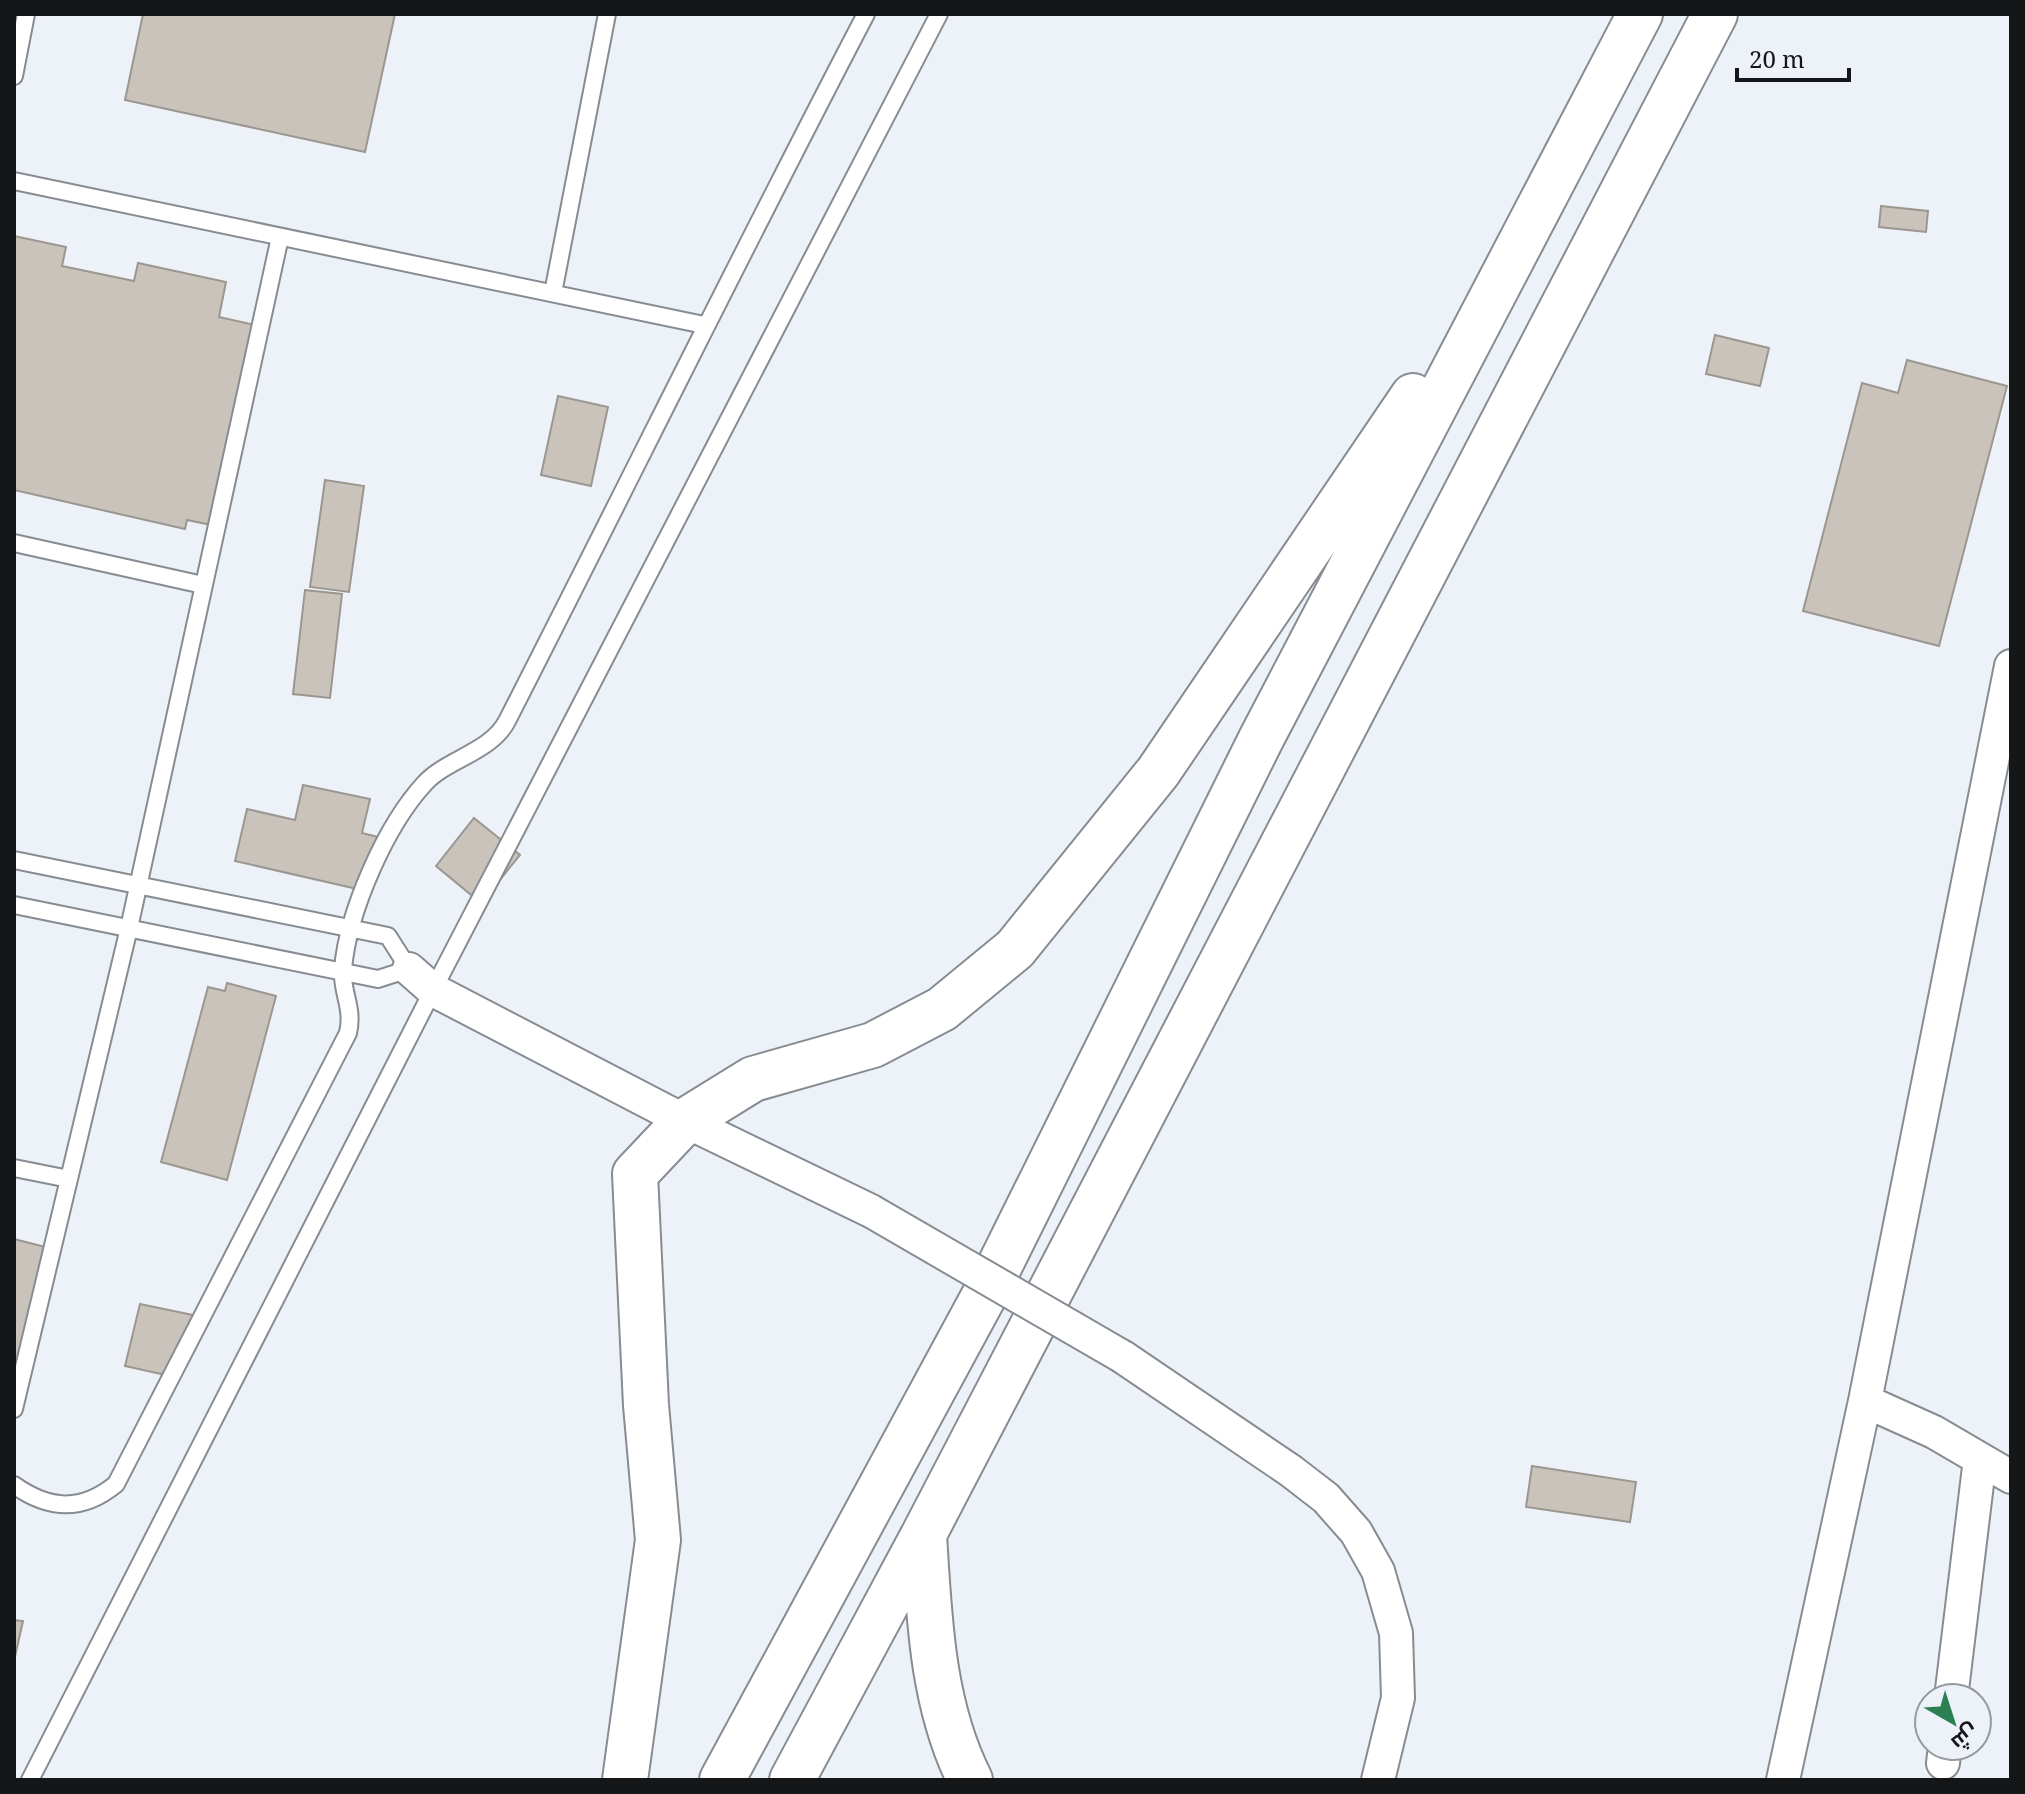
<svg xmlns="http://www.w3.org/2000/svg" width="2025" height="1794" viewBox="0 0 2025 1794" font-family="'Noto Serif',Cairo,serif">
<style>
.building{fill:#c9c3bc;stroke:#9c9691;stroke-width:2}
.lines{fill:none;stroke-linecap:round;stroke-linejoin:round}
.service-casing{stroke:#878c92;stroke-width:20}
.minor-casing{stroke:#878c92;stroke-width:36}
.motorway-casing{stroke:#878c92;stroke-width:48}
.service{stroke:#fff;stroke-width:16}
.minor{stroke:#fff;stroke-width:32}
.motorway{stroke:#fff;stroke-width:44}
.minor-bridge-casing{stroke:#878c92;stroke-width:36;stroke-linecap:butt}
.minor-bridge{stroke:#fff;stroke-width:32}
</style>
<rect width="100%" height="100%" fill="#edf2f9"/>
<path class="building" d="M143 14H395L365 152 125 100Z
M1881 206 1928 211 1926 232 1879 227Z
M14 236 66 247 62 266 134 281 138 263 226 282 219 317 259 326 216 526 187 520 185 529 14 490Z
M1715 335 1769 348 1760 386 1706 374Z
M1907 360 2007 386 1939 646 1803 611 1862 383 1898 393Z
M558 396 608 407 591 486 541 475Z
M325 480 364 486 349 592 310 587Z
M305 590 342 594 330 698 293 694Z
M303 785 370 799 362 833 378 837 366 891 235 861 247 809 295 820Z
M474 818 520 855 481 903 436 866Z
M227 983 276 996 227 1180 161 1162 208 987 225 991Z
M14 1239 53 1249 14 1399Z
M140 1304 193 1315 179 1378 125 1366Z
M1532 1466 1636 1482 1630 1522 1526 1507Z
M14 1620 23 1621 14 1661Z"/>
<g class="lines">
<g class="service-casing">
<path id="service" d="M14 76 26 14
M14 181 704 325
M553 293 607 14
M14 543 203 585
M14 860 388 936 409 969 378 979 14 905
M14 1168 69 1179
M14 1409 129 928 280 237
M14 1485C49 1510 82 1512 116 1484L348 1033C354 1007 341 992 343 969 348 911 386 825 425 783 447 759 491 752 507 721 627 486 743 249 866 14
M30 1780 433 990 939 14"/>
</g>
<g class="minor-casing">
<path id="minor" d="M409 969 433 990 685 1121 871 1211
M1123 1357 1291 1471 1326 1498 1356 1532 1378 1571 1396 1633 1398 1698 1378 1780
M1865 1401 1934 1432 2011 1477
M1951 1698 1980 1459
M1943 1763 1945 1746
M1783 1780 1865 1401 2011 666"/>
</g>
<g class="motorway-casing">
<path id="motorway" d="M924 1534C929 1617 932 1705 970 1780
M625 1780 658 1540 646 1405 635 1174 685 1121 753 1079 873 1045 942 1009 1015 949 1158 772 1413 396
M722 1780 991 1283 1261 739 1640 14
M792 1780 924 1534 1715 14"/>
</g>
<use href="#service" class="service"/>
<use href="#minor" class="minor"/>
<use href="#motorway" class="motorway"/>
<g class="minor-bridge-casing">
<path id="minor-bridge" d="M871 1211 1123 1357"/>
</g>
<use href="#minor-bridge" class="minor-bridge"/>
</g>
<rect width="2025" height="1794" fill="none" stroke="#141618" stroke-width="32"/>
<g transform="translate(1953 1722) rotate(141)"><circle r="38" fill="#edf2f9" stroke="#969a9f" stroke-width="2"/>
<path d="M0-6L14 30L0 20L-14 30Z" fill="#2b7f51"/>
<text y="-12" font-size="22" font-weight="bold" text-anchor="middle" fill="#141618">ش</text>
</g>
<path d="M1737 68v12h112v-12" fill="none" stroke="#141618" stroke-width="4"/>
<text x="1749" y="68" font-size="24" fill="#141618" stroke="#edf2f9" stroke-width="6" paint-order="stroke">20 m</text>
</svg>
